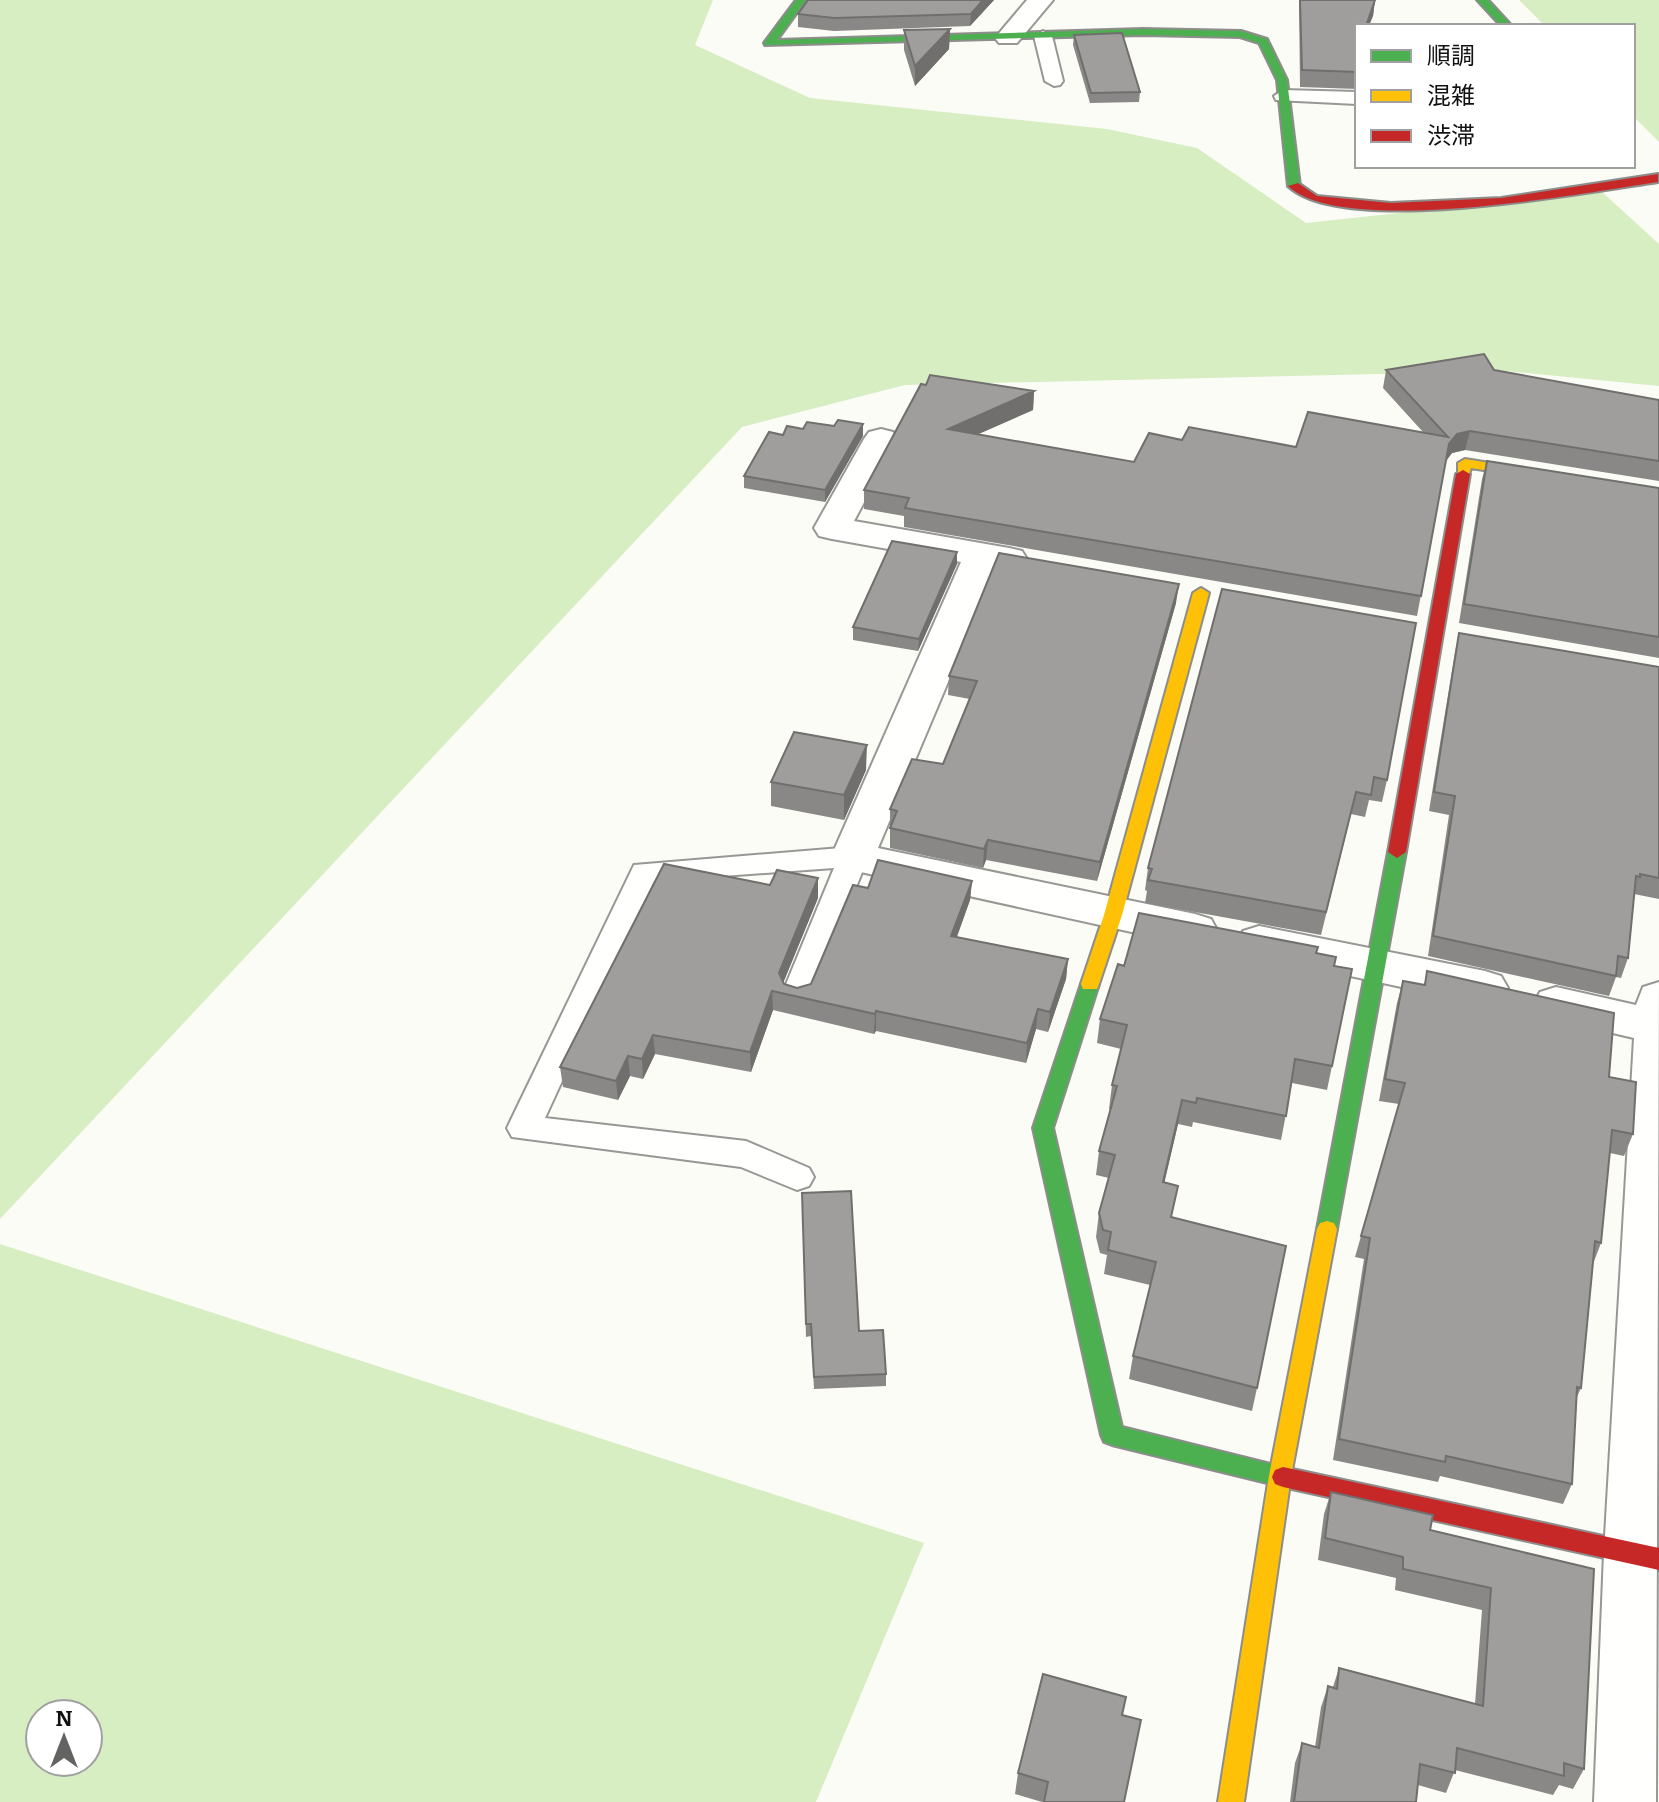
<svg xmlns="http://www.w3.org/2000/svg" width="1659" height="1802" viewBox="0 0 1659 1802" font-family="Bitter,'Noto Sans JP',serif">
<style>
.forest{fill:#d7edc2;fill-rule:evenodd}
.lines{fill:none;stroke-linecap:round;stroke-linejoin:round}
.lane-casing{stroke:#979795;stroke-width:4}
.street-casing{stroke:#979795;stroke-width:4}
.fast-casing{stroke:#8d8d8b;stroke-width:4}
.slow-casing{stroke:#8d8d8b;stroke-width:4}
.jam-casing{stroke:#8d8d8b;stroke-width:4}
.lane{fill:#fffffe;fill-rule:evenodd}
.street{fill:#fffffe;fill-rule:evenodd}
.fast{fill:#4caf50;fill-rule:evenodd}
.slow{fill:#ffc107;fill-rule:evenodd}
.jam{fill:#c62828;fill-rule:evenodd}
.wall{fill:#8a8886}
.shaded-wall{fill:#706f6d}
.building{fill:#a09e9c;stroke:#706f6d;stroke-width:2}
</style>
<rect width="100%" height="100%" fill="#fcfcf7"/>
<path class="forest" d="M0 0H713L695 45 810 98 1107 129 1197 148 1306 223 1601 191 1659 244V386L1507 371 905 385 742 427 0 1219Z
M1519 0H1659V142L1633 116V26H1545Z
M0 1244 924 1543 816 1802H0ZM88 1714V1762H40V1714Z"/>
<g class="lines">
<g class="lane-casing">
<path id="lane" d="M1043 31 1052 36 1063 81 1060 85 1054 86 1045 81 1034 36Z
M1283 90 1357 92V104L1276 100 1274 96Z
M853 847 863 850 868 857 814 994 809 1002 798 1005 787 1002 782 994 834 868 654 881 545 1118 746 1141 809 1168 814 1177 809 1186 797 1190 741 1167 512 1137 507 1128 634 865Z"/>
</g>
<g class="street-casing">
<path id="street" d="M1027 0H1053L1017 43H999L995 38Z
M881 429 893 432 898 439 854 521 1009 548 1022 551 1027 559 1022 567 1009 570 996 568 878 848 1195 914 1211 919 1217 930 1211 941 1195 946 838 867 831 857 961 562 832 539 819 536 814 528 864 439 869 432Z
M1259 926 1485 971 1501 976 1508 988 1501 1000 1485 1005 1243 953 1237 942 1243 931Z
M1659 982 1656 1802H1594L1604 1553 1634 1038 1540 1016 1533 1004 1540 992 1556 987 1636 1005 1643 987Z"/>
</g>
<g class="fast-casing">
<path id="fast" d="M796 0H806L777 40 1143 29 1241 31 1267 39 1287 80 1300 186 1294 190 1288 186 1277 80 1259 43 1240 37 1143 35 765 45 764 43Z
M1477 0H1488L1512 26H1501Z
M1397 846 1406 852 1337 1229 1334 1235 1327 1237 1320 1235 1317 1229 1388 852Z
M1090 977 1097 979 1099 984 1053 1128 1122 1427 1283 1467 1291 1470 1294 1477 1291 1484 1283 1487 1112 1445 1104 1442 1101 1435 1033 1128 1081 984 1083 979Z"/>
</g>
<g class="slow-casing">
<path id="slow" d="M1465 459 1659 490V498L1471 468 1468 477H1458V463Z
M1201 588 1209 593 1122 915 1099 984 1097 989H1083L1081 984 1104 915 1193 593Z
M1327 1221 1334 1223 1337 1229 1291 1476 1244 1802H1218L1269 1476 1317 1229 1320 1223Z"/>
</g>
<g class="jam-casing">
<path id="jam" d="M1658 174V182C1584 193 1342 238 1288 186L1298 183 1317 196 1391 203 1501 198Z
M1463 470 1470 474 1406 852 1397 858 1388 852 1456 474Z
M1283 1467 1659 1548V1570L1283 1487 1275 1484 1272 1477 1275 1470Z"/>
</g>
<use href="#lane" class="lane"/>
<use href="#street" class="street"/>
<use href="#fast" class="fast"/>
<use href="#slow" class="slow"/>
<use href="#jam" class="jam"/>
</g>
<path class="wall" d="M994 0 970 26 834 31 798 27V14Z
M1299 0H1375L1373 16 1357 26V89L1300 87Z
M950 29 949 49 915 86 904 50V30Z
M1074 35 1140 92 1139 102 1090 103 1073 45Z
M1386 370H1494L1659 400V481L1465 450 1452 453 1446 461 1417 616 904 527V516L864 509V490L1034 391 1033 410 977 434 1134 462 1182 440 1296 447 1423 432 1383 388Z
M863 424V436L825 502 744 488V476L783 435 803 429Z
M1487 461 1659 488V658L1459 623 1482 479Z
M957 552V564L918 651 853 640V627Z
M1222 589 1387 780 1382 802 1369 800 1365 817 1351 814 1321 935 1145 903 1147 891 1145 890 1148 868Z
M1176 603 1097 881 986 860 983 868 890 848V809L943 764 970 699 948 695 949 676Z
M1459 633 1659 667V899L1634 894 1628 958 1621 978 1616 977 1609 996 1428 956 1449 815 1429 811 1455 652Z
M866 770 844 820 771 806V782Z
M972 881 970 900 957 937 1068 959 1066 979 1048 1032 1036 1029 1026 1063 876 1031 874 1034 773 1010 751 1072 655 1054 643 1079 630 1076 618 1100 563 1087 560 1067 818 898 783 983 797 988 811 984 868 888Z
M1316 953 1334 966 1332 1066 1327 1090 1292 1083 1281 1140 1193 1122 1192 1127 1178 1124 1164 1182 1172 1217 1257 1388 1252 1411 1129 1379 1133 1356 1150 1285 1104 1274 1107 1255 1100 1253 1096 1237 1099 1213 1109 1178 1096 1175 1099 1151 1110 1109H1109L1112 1085 1121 1049 1097 1043 1100 1019 1124 966Z
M1427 971 1609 1077 1633 1134 1624 1156 1610 1153 1601 1243 1593 1264 1581 1388 1576 1399 1572 1484 1563 1504 1440 1476 1438 1482 1333 1460 1364 1259 1355 1257 1399 1104 1379 1101 1397 1003 1403 981 1424 985Z
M802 1193 859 1331 886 1374V1386L814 1389 811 1336 806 1337Z
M1331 1492 1430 1530 1594 1569 1584 1769 1573 1789 1559 1785 1553 1795 1455 1770 1446 1793 1418 1785 1416 1802H1290L1295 1763 1302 1743 1315 1747 1321 1707 1328 1686 1333 1687 1339 1668 1475 1704 1482 1610 1395 1590 1396 1578 1318 1560 1324 1514Z
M1122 1715 1124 1802H1042L1015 1794 1018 1773Z"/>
<path class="shaded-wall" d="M983 0H994L970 26 971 14Z
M1375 0 1373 16 1369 26H1366Z
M950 29 949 49 915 86V66Z
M1034 391 1033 410 947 448 948 429Z
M863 424V436L825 502V490Z
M1470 431 1465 450 1452 453 1445 462 1449 444 1457 434Z
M957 552V564L918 651 919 639Z
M1179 584 1176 603 1097 881 1100 862Z
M867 745 866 770 844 820V795Z
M988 840 986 860 983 868 984 849Z
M818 878V898L779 993V973Z
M972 881 970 900 950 955 951 936Z
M1068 959 1066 979 1048 1032 1050 1012Z
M772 991 773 1010 751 1072 750 1052Z
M1038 1009 1036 1029 1026 1063 1027 1043Z
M876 1011V1031L874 1034 875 1014Z
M653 1035 655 1054 643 1079 642 1059Z
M628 1056 630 1076 618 1100 616 1081Z
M1182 1100 1178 1124 1159 1206 1163 1182Z"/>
<path class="building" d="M808 0H983L971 14 834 18 798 14Z
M1300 0H1375L1366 26H1357V72L1302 70Z
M950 29 915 66 904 30Z
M1122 33 1140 92 1091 93 1074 35Z
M1484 354 1494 370 1659 400V461L1470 431 1457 434 1449 444 1421 596 905 508 909 498 864 490 921 384 926 385 930 375 1034 391 948 429 1134 462 1149 433 1182 440 1189 427 1296 447 1308 412 1448 437 1386 370Z
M838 420 863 424 825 490 744 476 769 432 783 435 787 426 803 429 807 422 834 426Z
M1487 461 1659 488V637L1464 604Z
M892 541 957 552 919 639 853 627Z
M999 553 1179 584 1100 862 988 840 984 849 890 828 897 811 890 809 912 759 943 764 977 681 949 676Z
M1222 589 1416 623 1387 780 1374 777 1371 795 1356 792 1326 912 1148 880 1152 869 1148 868Z
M1459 633 1659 667V878L1640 874V877L1636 876 1628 958 1618 956 1616 976 1433 936 1455 796 1434 792Z
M794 732 867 745 844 795 771 782Z
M878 860 972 881 951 936 1068 959 1050 1012 1038 1009 1027 1043 876 1011 875 1014 772 991 750 1052 653 1035 642 1059 628 1056 616 1081 560 1067 664 864 770 885 777 870 818 878 779 973 784 984 797 988 811 984 853 885 868 888Z
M1139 913 1318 947 1316 953 1336 957 1334 966 1352 969 1332 1066 1295 1059 1286 1116 1197 1098 1196 1103 1182 1100 1163 1182 1178 1186 1171 1217 1286 1246 1257 1388 1133 1356 1156 1262 1108 1250 1111 1232 1103 1230 1099 1213 1115 1155 1099 1151 1117 1086 1112 1085 1127 1025 1100 1019 1118 964 1124 966Z
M1427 971 1614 1013 1609 1077 1636 1082 1633 1134 1612 1130 1601 1243 1595 1241 1581 1388 1577 1387 1572 1484 1446 1456 1445 1462 1339 1439 1370 1238 1361 1236 1405 1083 1385 1079 1403 981 1425 985Z
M851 1191 859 1331 883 1330 886 1374 814 1377 811 1324H806L802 1193Z
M1331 1492 1433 1515 1430 1530 1594 1569 1584 1769 1564 1763V1776L1457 1748 1455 1773 1420 1764 1416 1802H1294L1302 1743 1319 1748 1328 1686 1337 1689 1339 1668 1483 1706 1491 1588 1403 1569V1557L1325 1538Z
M1043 1674 1126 1697 1122 1715 1141 1720 1124 1802H1044L1048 1782 1018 1773Z"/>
<rect x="1355" y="24" width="280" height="144" fill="#ffffff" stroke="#a0a0a0" stroke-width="2"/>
<rect x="1371" y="50" width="40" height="12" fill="#4caf50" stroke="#a0a0a0" stroke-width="2"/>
<text x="1427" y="64" font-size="24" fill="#111111">順調</text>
<rect x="1371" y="90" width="40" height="12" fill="#ffc107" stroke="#a0a0a0" stroke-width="2"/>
<text x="1427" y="104" font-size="24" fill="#111111">混雑</text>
<rect x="1371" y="130" width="40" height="12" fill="#c62828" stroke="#a0a0a0" stroke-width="2"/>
<text x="1427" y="144" font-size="24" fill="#111111">渋滞</text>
<g transform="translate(64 1738)"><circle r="38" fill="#ffffff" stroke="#a0a0a0" stroke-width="2"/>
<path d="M0-6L14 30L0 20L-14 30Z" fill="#636362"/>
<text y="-12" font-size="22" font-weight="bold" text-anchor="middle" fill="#111111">N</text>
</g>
</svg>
